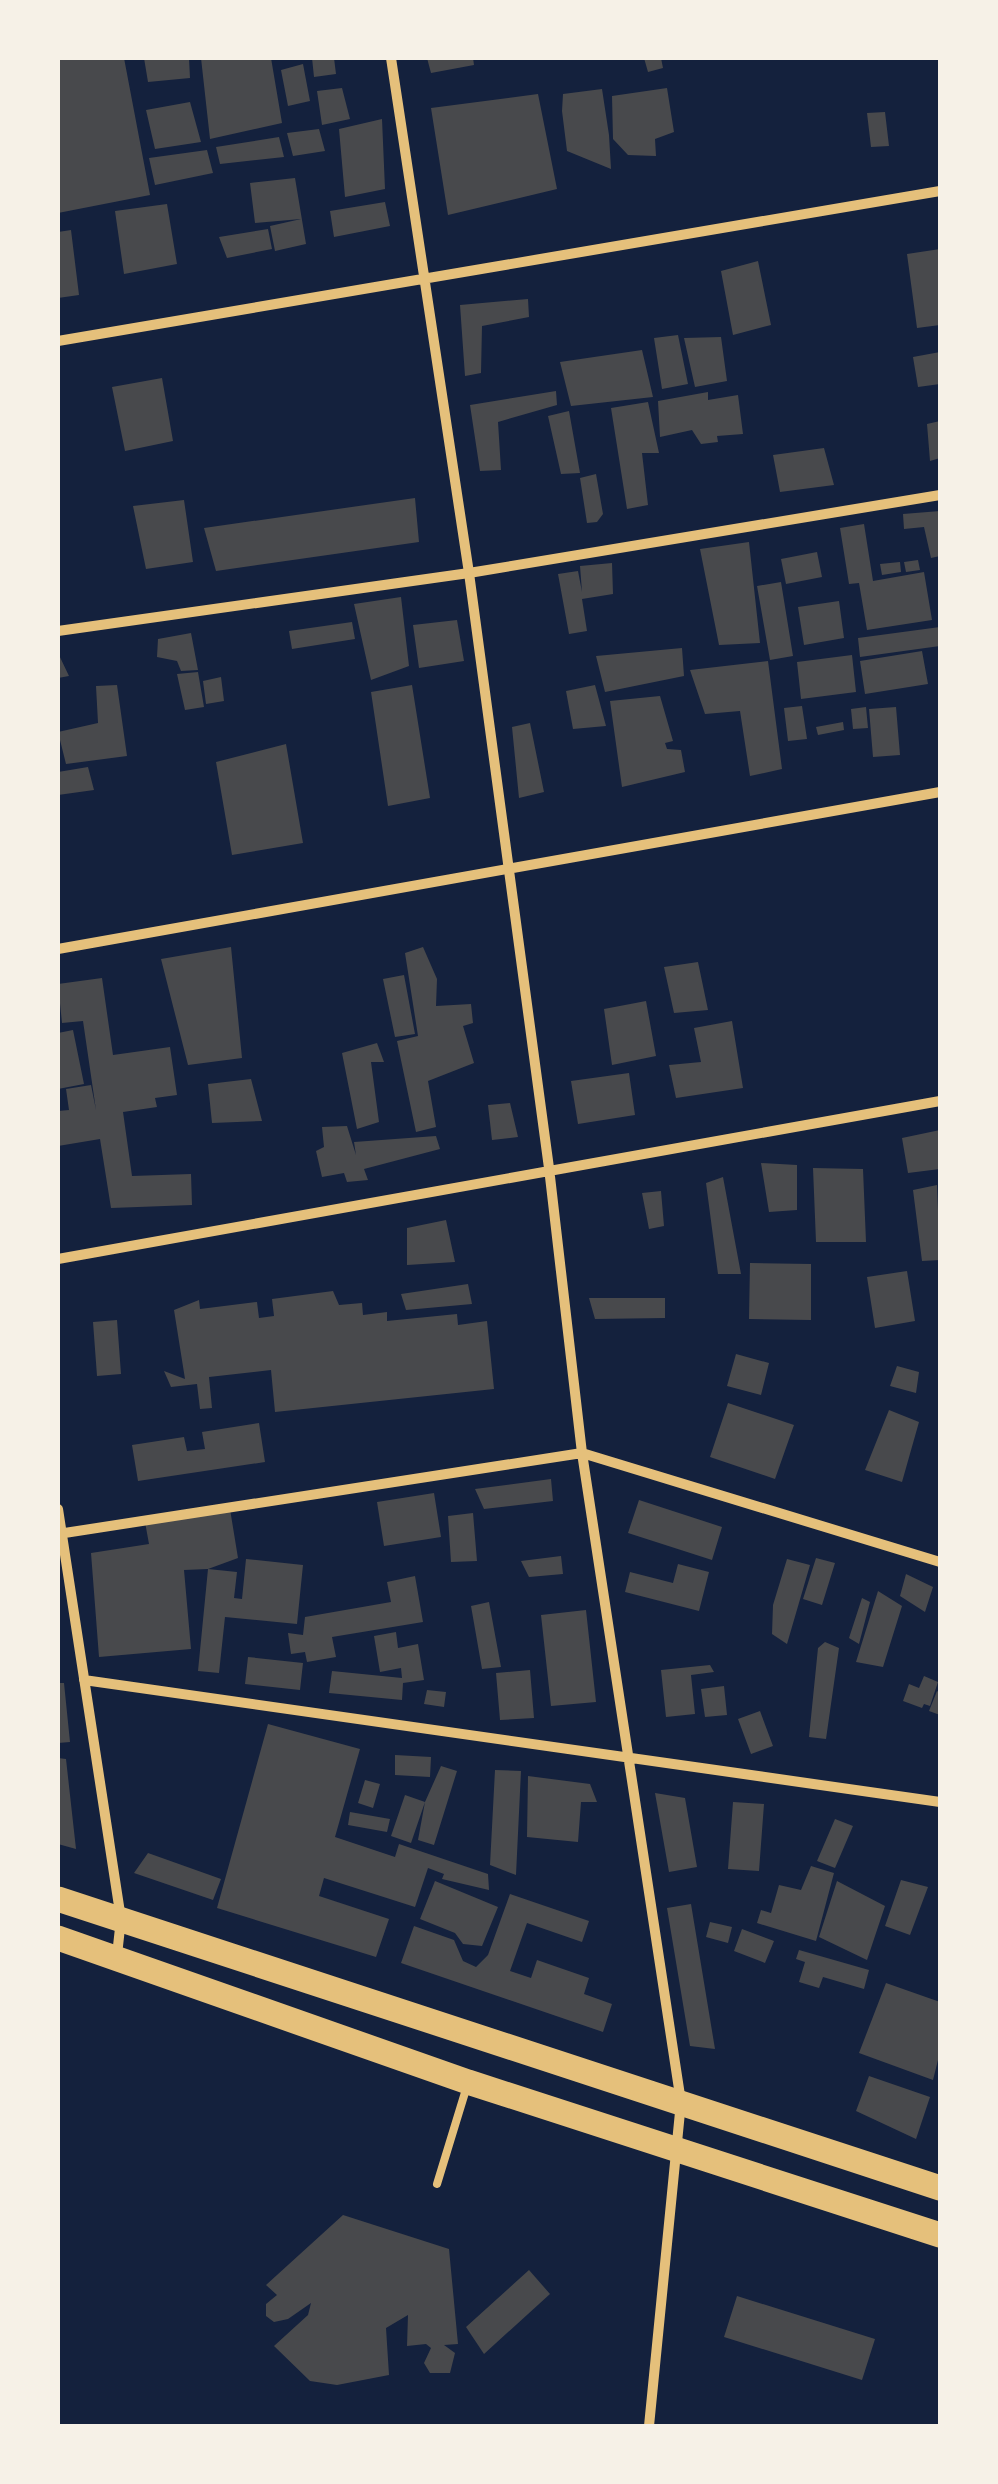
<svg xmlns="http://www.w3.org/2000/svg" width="998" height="2484" viewBox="0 0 998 2484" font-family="'DejaVu Sans',sans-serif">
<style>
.building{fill:#48494c}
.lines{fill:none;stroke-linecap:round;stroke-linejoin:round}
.service{stroke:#e5c07b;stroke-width:8}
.minor{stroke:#e5c07b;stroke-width:10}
.primary{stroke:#e5c07b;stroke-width:25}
</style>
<rect width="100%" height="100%" fill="#14213d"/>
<path class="building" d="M58 58H124L150 195 58 213Z
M144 58H189L190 78 148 82Z
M201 58H271L282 123 210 139Z
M312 58H334L336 74 314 77Z
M427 58H473L474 65 431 73Z
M644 58H661L663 68 648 72Z
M303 64 310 101 288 106 281 70Z
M342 88 350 119 322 125 317 91Z
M667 88 674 132 655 139 656 156 628 155 613 139 612 96Z
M602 89 609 135 611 169 567 151 562 111 563 94Z
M538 94 557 189 448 215 431 108Z
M190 102 201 142 155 149 146 110Z
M885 112 889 146 871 147 867 113Z
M382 119 385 189 345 197 339 129Z
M319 129 325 151 293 156 287 133Z
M279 137 284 157 220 164 216 147Z
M207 150 213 173 155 185 149 158Z
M295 178 306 244 275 251 270 226 301 219 255 223 250 183Z
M385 202 390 226 334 237 330 211Z
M167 204 177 264 124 274 115 211Z
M268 229 272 249 227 258 219 237Z
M71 230 79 295 58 298V232Z
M940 249V325L917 328 907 254Z
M758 261 771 325 733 335 721 271Z
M528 299 529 317 482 326 481 373 465 376 460 305Z
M678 335 688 384 662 389 654 338Z
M721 337 727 381 695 387 684 338Z
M642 350 653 397 571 406 560 362Z
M940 352V384L918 387 913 357Z
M162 378 173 441 125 451 112 387Z
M556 391 557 405 498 422 501 470 480 471 470 405Z
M708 392V400L738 395 743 434 717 436 718 442 701 444 692 430 660 437 658 401Z
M648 402 659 453H642L648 505 627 509 611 408Z
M569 411 580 473 561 474 548 416Z
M940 421V458L930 461 927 424Z
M824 448 834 485 780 492 773 455Z
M596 474 603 514 597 522 587 523 580 478Z
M415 498 419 542 216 571 204 528Z
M184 500 193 562 146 569 133 506Z
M940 511V556L931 558 924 527 904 529 903 514Z
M864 524 873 581 924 572 932 620 867 630 859 583 849 584 840 528Z
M749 542 760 643 719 645 700 549Z
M817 552 822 577 786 584 781 559Z
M918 560 920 570 906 572 904 562Z
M900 562 901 572 882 575 880 564Z
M612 563 613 594 582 599 587 631 569 634 558 574 578 571 582 592 580 566Z
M781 582 793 656 770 660 757 586Z
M401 597 409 666 371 680 354 604Z
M839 601 844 638 804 645 798 607Z
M457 620 464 661 419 668 413 625Z
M352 622 355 639 292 649 289 631Z
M940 627V646L860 657 858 638Z
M191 633 198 670 181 671 177 661 157 657 158 639Z
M682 648 684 676 605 692 596 656Z
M922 651 928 684 865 694 860 661Z
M58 653 69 676 58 678Z
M852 655 856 692 801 699 797 662Z
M768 661 782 769 750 776 740 711 705 714 690 670Z
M198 672 204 707 185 710 177 674Z
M221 677 224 701 206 704 203 681Z
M117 685 127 756 66 764 58 732 98 723 96 686Z
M412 685 430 798 388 806 371 692Z
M595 685 606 726 573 729 566 691Z
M660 696 673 741 665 743 667 749 681 750 685 772 622 787 610 701Z
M802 706 807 739 788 741 784 708Z
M866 707 868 728 853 729 851 709Z
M896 707 900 755 873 757 869 709Z
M843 722 844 730 818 735 816 727Z
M530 723 544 792 519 798 512 727Z
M286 744 303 843 232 855 216 762Z
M88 767 94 790 58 795V772Z
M231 947 242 1058 188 1065 161 959Z
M423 947 437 979 436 1006 471 1004 473 1023 463 1026 474 1063 428 1081 436 1127 416 1132 397 1041 418 1036 405 953Z
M698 962 708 1010 674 1013 664 967Z
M404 975 415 1034 395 1037 383 979Z
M102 978 113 1055 170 1047 177 1095 155 1098 157 1107 123 1112 132 1176 191 1174 192 1205 111 1208 100 1139 58 1146V1111L69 1110 66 1089 91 1085 96 1110 83 1021 62 1023 58 984Z
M646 1001 656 1056 612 1065 604 1009Z
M732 1021 743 1088 676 1098 669 1065 701 1062 694 1028Z
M73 1030 84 1084 58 1089V1033Z
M377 1043 384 1062H371L379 1122 357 1129 342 1053Z
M629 1073 635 1115 578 1124 571 1081Z
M251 1079 262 1121 212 1123 208 1084Z
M510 1103 518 1137 492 1140 488 1105Z
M347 1126 356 1155 354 1142 436 1136 440 1149 364 1169 368 1180 347 1182 344 1173 322 1177 316 1151 324 1147 322 1127Z
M940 1130V1169L908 1173 902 1138Z
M761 1163 797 1165V1210L769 1212Z
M813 1168 863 1169 866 1242H816Z
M723 1177 741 1274H718L706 1183Z
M937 1185 940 1260 922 1261 913 1190Z
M661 1191 664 1226 649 1229 642 1193Z
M446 1220 455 1262 407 1265V1228Z
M750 1263 811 1264V1320L749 1319Z
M907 1271 915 1321 875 1328 867 1277Z
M468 1284 472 1304 406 1310 401 1294Z
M333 1291 339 1305 362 1303 363 1315 387 1312V1321L457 1314 458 1325 487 1321 494 1389 275 1412 271 1370 209 1377 212 1408 200 1409 197 1384 171 1387 164 1371 185 1379 174 1310 199 1300 200 1309 257 1302 259 1318 274 1316 272 1299Z
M589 1298H665V1318L595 1319Z
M117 1320 121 1374 97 1376 93 1322Z
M736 1354 769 1363 761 1395 727 1386Z
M897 1366 919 1372 916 1393 890 1386Z
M728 1403 794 1425 775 1479 710 1457Z
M889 1410 919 1422 902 1482 865 1470Z
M259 1423 265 1462 138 1481 132 1445 184 1437 187 1451 205 1449 202 1432Z
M551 1479 553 1501 484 1509 475 1489Z
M434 1493 441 1537 384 1546 377 1502Z
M639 1500 722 1527 712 1560 628 1533Z
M230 1509 238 1558 208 1569 184 1570 191 1649 99 1657 91 1553 149 1544 145 1522Z
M473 1513 477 1561 451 1562 448 1516Z
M561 1556 563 1574 529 1577 521 1561Z
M816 1558 835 1563 822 1605 803 1599Z
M246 1559 303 1565 297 1624 225 1617 219 1673 198 1671 208 1569 237 1572 234 1598 242 1599Z
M787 1559 810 1565 787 1644 772 1634 773 1605Z
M678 1564 709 1572 699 1611 625 1592 630 1572 673 1583Z
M906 1574 933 1587 925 1612 900 1596Z
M415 1576 423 1622 332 1637 336 1657 307 1662 305 1652 291 1654 288 1633 303 1635 305 1617 391 1602 387 1582Z
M878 1591 902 1606 883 1667 856 1662Z
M862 1598 870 1602 859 1644 849 1638Z
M489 1602 501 1667 482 1669 471 1606Z
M586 1610 596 1702 551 1706 541 1615Z
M396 1632 398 1648 418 1644 424 1680 403 1683 402 1700 329 1693 332 1671 402 1678 401 1668 380 1672 374 1636Z
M825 1642 839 1648 826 1739 809 1737 818 1648Z
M248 1657 303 1663 300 1690 245 1684Z
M710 1665 714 1672 691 1675 695 1714 666 1717 661 1670Z
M530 1670 534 1718 500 1720 496 1673Z
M924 1676 938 1682 930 1706 924 1704 922 1708 903 1701 909 1684 919 1688Z
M58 1683H64L70 1742 58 1743Z
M724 1686 727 1715 705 1717 701 1689Z
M427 1690 446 1692 444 1707 424 1704Z
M937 1691 940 1693V1715L929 1711Z
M760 1711 773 1746 751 1754 738 1719Z
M268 1724 360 1749 335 1837 395 1857 399 1844 488 1874 489 1890 442 1879 444 1874 428 1868 415 1907 324 1878 319 1896 389 1919 376 1957 217 1908Z
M395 1755 431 1757 430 1777 395 1775Z
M58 1758 66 1759 76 1849 58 1844Z
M441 1766 457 1771 434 1845 418 1840 425 1802Z
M495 1770 521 1771 516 1875 490 1865Z
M528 1776 590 1784 597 1802H581L578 1842 527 1837Z
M365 1780 380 1784 373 1808 358 1803Z
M655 1793 685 1798 697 1867 669 1872Z
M405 1795 425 1802 411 1843 391 1836Z
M733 1802 764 1804 759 1871 728 1869Z
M350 1812 390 1819 387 1832 348 1825Z
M835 1819 853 1826 835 1868 817 1861Z
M148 1853 221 1879 213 1900 134 1873Z
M811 1866 834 1873 816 1941 757 1923 761 1910 771 1913 779 1885 801 1890Z
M901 1880 928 1887 910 1935 885 1926Z
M435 1881 498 1907 482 1946 463 1944 455 1933 420 1919Z
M837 1881 885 1906 867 1960 819 1937Z
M510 1894 589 1921 582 1942 527 1923 510 1971 531 1978 537 1960 589 1978 584 1994 612 2004 603 2032 401 1963 414 1926 454 1940 463 1961 476 1967 488 1955Z
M691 1904 715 2049 690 2046 667 1908Z
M710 1922 732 1927 728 1943 706 1937Z
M742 1929 774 1941 765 1963 734 1951Z
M799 1950 869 1970 864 1989 823 1977 819 1988 799 1982 805 1962 796 1959Z
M886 1983 940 2002V2052L933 2080 859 2053Z
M869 2076 930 2097 916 2139 856 2111Z
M343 2215 449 2249 458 2344 444 2345 455 2353 450 2373H430L424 2363 431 2348 426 2344 407 2346 408 2315 386 2328 389 2375 337 2385 310 2381 274 2346 308 2315 311 2303 288 2319 274 2322 266 2316V2304L277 2295 266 2285Z
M529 2270 550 2294 484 2354 466 2327Z
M737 2296 875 2339 862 2380 724 2337Z"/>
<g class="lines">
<path class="service" d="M437 2184 467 2086"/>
<path class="minor" d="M391 58 469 573 549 1168 582 1453 681 2102 649 2426
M58 341 940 191
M58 631 469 573 940 495
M58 949 940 792
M58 1259 940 1101
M58 1509 121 1919 117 1955
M58 1534 582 1453 940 1562
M84 1680 940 1802"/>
<path class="primary" d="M58 1899 940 2188
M58 1938 468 2082 940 2235"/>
</g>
<rect width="998" height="2484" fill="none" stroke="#f6f1e7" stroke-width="120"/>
</svg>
